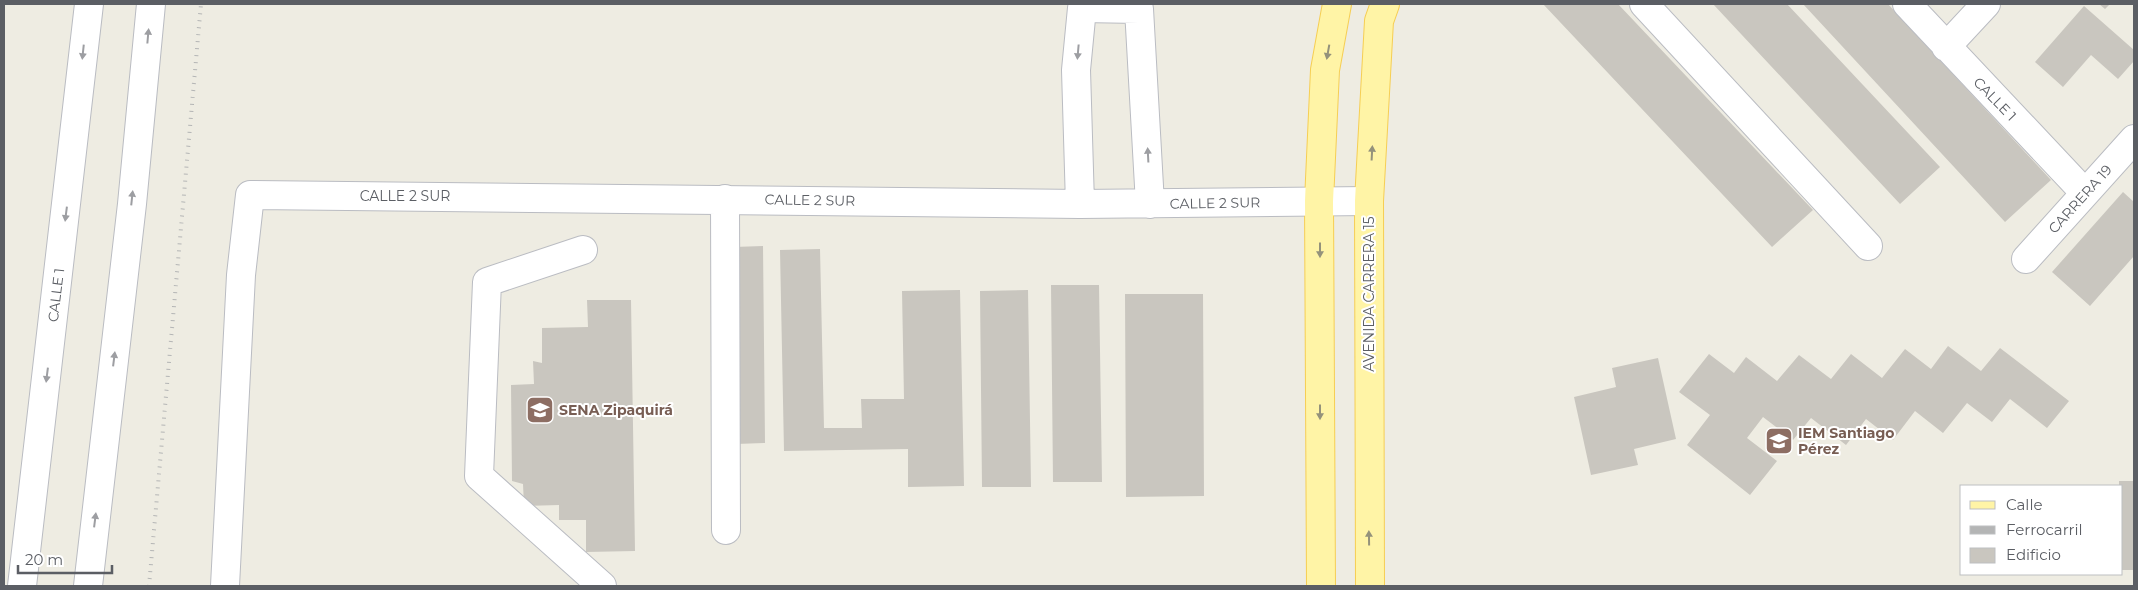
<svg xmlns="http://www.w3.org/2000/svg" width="2138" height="590" viewBox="0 0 2138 590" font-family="Montserrat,sans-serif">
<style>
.building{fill:#c9c6bf}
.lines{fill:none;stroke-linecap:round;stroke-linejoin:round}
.minor-casing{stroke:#babcc2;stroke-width:30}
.major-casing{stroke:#f6ce53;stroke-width:30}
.minor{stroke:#fff;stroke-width:28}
.major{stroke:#fff4a6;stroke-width:28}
.rail{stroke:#b4b5b5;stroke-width:4;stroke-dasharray:1 6;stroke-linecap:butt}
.oneway{fill:#9d9ea2}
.oneway2{fill:#94927b}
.labels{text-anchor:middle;stroke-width:4;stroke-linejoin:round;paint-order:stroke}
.street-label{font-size:14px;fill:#5b5e64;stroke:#fff}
.education-label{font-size:14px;font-weight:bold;fill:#785e54;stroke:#fff;text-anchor:start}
</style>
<rect width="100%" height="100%" fill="#eeece2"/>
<path class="building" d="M1543 4H1618L1813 210 1772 247Z
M1713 4H1787L1940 167 1900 204Z
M1803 4H1888L2051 180 2005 222Z
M2099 4H2110L2105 9Z
M2084 6 2134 50V61L2118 79 2091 55 2063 87 2035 62Z
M2123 192 2134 202V256L2090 306 2052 272Z
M763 246 765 443 736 444 734 247Z
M820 249 824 428H862L861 399H904L902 291 960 290 964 486 908 487V449L784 451 780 250Z
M1051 285H1099L1102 482H1053Z
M1028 290 1031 487H982L980 291Z
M1125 294H1203L1204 496 1126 497Z
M587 300H631L635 551 586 552V520H559V505L524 506 523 484 512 481 511 385 534 384 533 361 542 363V328L588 327Z
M1948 346 1981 371 2000 348 2069 401 2047 428 2010 399 1992 422 1967 403 1943 433 1915 411 1893 440 1866 419 1846 445 1811 418 1793 440 1763 417 1747 438 1777 461 1750 495 1687 445 1710 415 1679 392 1709 354 1734 373 1746 357 1777 381 1799 355 1831 379 1851 354 1882 378 1905 349 1931 369Z
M1658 358 1676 439 1634 449 1638 465 1591 475 1574 397 1616 387 1612 368Z
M2119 481H2134V570H2122V486H2119Z"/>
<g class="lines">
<g class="minor-casing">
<path id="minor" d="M1136 4 1139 9 1150 204
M1644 4 1868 246
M1907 4 2085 193
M1082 8 1139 9
M1946 47 1986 4
M725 199 726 530
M1080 204 1076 70 1082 8 1085 4
M583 250 487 282 479 476 602 586
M2026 259 2134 139
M22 586 89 4
M88 586 132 204 151 4
M225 586 241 275 250 195 1080 204 1369 201"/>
</g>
<g class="major-casing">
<path id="major" d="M1321 586 1319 201 1325 70 1337 4
M1370 586 1369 201 1379 21 1385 4"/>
</g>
<use href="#minor" class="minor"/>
<use href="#major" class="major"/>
<path class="rail" d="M149 586 201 4"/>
</g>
<defs><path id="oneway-solid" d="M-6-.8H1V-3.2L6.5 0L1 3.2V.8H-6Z" transform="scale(1.25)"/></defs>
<g class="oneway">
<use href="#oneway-solid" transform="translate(148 36) rotate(-85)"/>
<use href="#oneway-solid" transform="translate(83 52) rotate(96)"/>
<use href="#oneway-solid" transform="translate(1078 52) rotate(95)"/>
<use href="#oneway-solid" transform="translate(1148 155) rotate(-93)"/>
<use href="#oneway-solid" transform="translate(132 198) rotate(-84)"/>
<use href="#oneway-solid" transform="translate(66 214) rotate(97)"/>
<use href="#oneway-solid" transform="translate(114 359) rotate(-83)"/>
<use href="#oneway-solid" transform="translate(47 375) rotate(97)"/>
<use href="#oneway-solid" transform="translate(95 520) rotate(-83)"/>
</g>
<g class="oneway2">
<use href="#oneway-solid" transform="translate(1328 52) rotate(100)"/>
<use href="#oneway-solid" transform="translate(1372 153) rotate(-87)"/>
<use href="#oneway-solid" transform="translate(1320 250) rotate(90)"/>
<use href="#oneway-solid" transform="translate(1320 412) rotate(90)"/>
<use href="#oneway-solid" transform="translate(1369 538) rotate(-91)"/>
</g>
<defs>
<g id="university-square" transform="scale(1.4375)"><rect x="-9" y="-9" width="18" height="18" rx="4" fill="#8d6e63" stroke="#fff"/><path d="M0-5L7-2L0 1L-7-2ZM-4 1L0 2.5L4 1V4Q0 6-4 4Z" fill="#fff"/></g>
<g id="school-square" transform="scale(1.4375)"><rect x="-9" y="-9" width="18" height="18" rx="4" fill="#8d6e63" stroke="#fff"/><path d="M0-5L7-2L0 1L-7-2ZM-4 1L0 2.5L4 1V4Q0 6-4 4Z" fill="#fff"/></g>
</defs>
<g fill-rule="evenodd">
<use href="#university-square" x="540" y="410"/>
<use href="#school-square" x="1779" y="441"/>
</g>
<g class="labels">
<g class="street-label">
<text transform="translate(1995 99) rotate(46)" y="5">CALLE 1</text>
<text x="405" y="201">CALLE 2 SUR</text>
<text transform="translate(2080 199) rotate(-48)" y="5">CARRERA 19</text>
<text transform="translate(810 200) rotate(1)" y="5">CALLE 2 SUR</text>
<text transform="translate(1215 203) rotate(-1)" y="5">CALLE 2 SUR</text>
<text transform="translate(1369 294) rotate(-90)" y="5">AVENIDA CARRERA 15</text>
<text transform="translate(56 295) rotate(-83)" y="5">CALLE 1</text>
</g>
<g class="education-label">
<text x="559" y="415">SENA Zipaquirá</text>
<text x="1798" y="438">IEM Santiago<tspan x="1798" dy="16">Pérez</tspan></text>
</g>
</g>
<rect width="2138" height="590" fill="none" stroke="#5b5e64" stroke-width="10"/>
<rect x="1960" y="485" width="162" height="90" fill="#ffffff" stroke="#bdbfc1"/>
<rect x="1970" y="501" width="25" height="8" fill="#fff4a6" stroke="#bdbfc1"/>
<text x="2006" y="510" font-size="15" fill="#5b5e64">Calle</text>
<rect x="1970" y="526" width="25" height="8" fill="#b4b5b5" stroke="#bdbfc1"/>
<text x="2006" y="535" font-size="15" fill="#5b5e64">Ferrocarril</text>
<rect x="1970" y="548" width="25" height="15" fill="#c9c6bf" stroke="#bdbfc1"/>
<text x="2006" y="560" font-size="15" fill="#5b5e64">Edificio</text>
<path d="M18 565v8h94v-8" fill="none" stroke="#5b5e64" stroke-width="2.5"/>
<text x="25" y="565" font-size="15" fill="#5b5e64" stroke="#ffffff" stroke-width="4" paint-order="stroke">20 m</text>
</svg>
